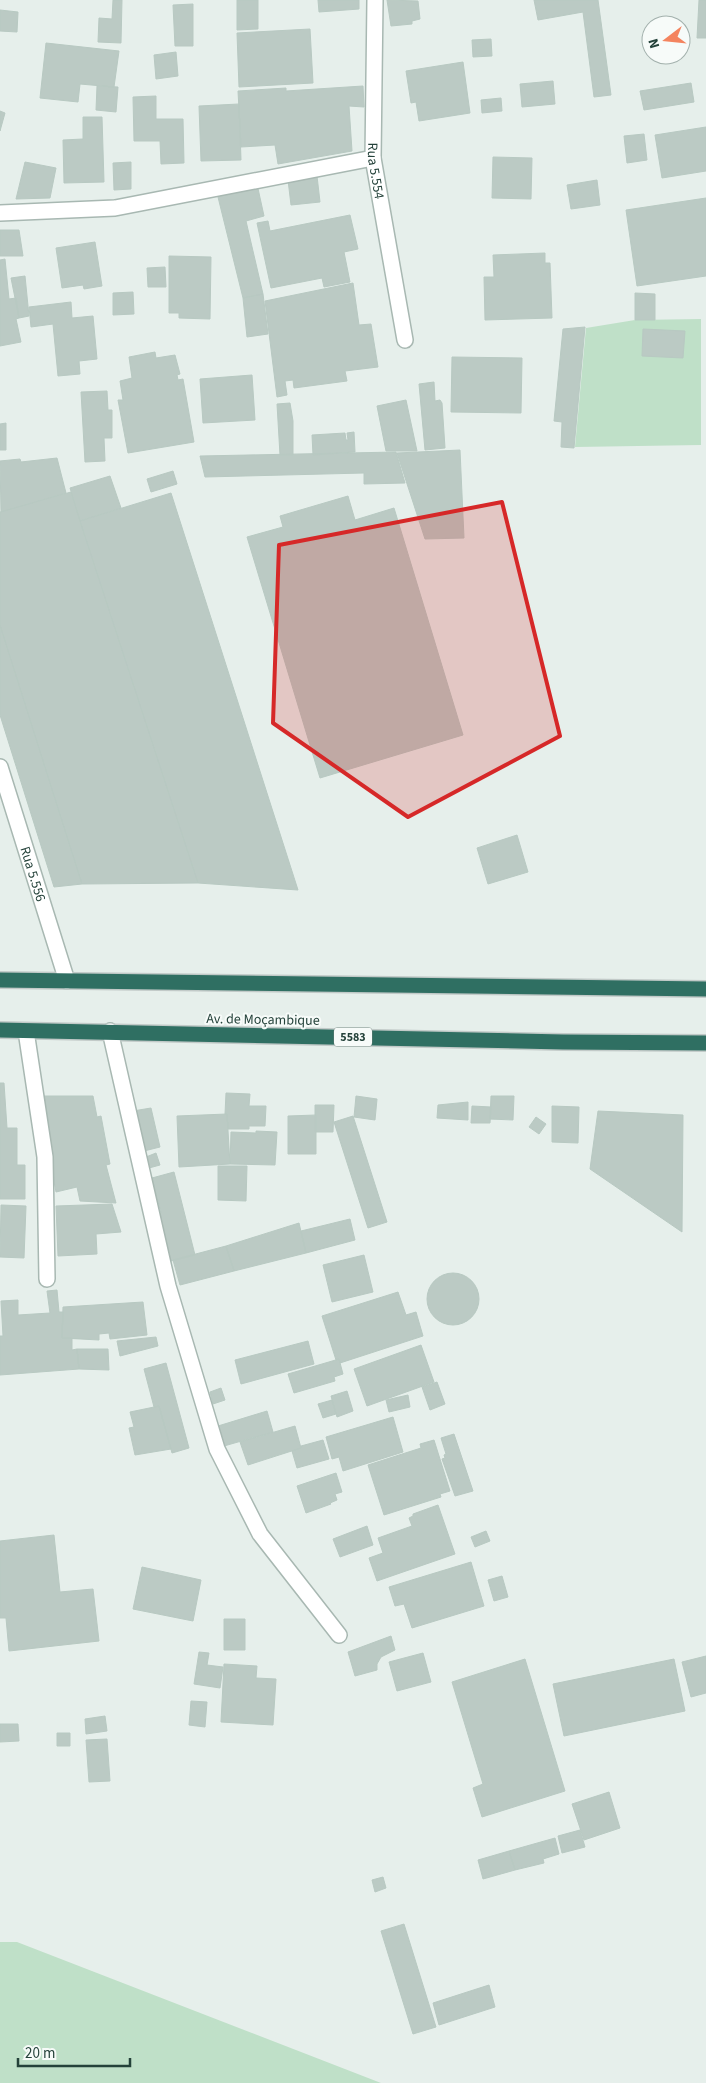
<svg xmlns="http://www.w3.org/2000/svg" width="706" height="2083" viewBox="0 0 706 2083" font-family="'Source Sans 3',sans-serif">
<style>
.green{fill:#bfe0c8}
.building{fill:#bbcac4;stroke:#b8c9c2}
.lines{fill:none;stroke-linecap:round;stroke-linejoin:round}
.street-casing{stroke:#a8b8b2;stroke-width:18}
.highway-casing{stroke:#c2cac8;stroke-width:18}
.street{stroke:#fff;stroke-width:15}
.highway{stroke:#2f6f62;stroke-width:15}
.marked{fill:#d62828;fill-opacity:0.2;stroke:#d62828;stroke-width:4;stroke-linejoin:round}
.labels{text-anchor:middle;stroke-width:4;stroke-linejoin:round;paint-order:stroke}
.shield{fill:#f7fbf9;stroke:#637a73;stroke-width:1}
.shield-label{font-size:12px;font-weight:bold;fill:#24423a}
.street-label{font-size:14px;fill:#24423a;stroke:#f7fbf9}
</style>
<rect width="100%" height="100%" fill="#e6efeb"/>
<path class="green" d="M701 319V445L575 447 586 328 635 320Z
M0 1942H17L381 2083H0Z"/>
<path class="building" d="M113 0H122L121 43 98 42 99 18 112 19Z
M237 0H258V29L237 30Z
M318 0H359V9L319 12Z
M387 0 418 1 420 19 412 21V24L391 26Z
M534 0H598L611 95 594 97 583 12 538 20Z
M699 0H706V38H697Z
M193 4V46H175L173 5Z
M0 10 18 12 17 32 0 31Z
M310 29 313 83 239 87 237 33Z
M491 39 492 56 473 57 472 40Z
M46 43 119 51 114 87 80 84 78 102 40 98Z
M176 52 178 76 156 79 154 55Z
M463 62 470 113 419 121 416 102 411 103 406 71Z
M553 81 555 104 522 107 520 84Z
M691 83 694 102 644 110 640 91Z
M97 86 118 87 116 112 96 110Z
M363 86 364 107 349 106 352 151 278 164 275 145 241 147 238 91 286 88V91Z
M156 96V119H183L184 163 161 164 160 141H134L133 97Z
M501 98 502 111 482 113 481 100Z
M239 104 241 160 201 161 199 106Z
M0 111 5 113 0 131Z
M83 117H102L104 182 64 183 63 140 83 139Z
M706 127V171L662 178 655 135Z
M644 134 647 160 627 163 624 136Z
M493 157 532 158 531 199 492 198Z
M25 162 56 168 50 198 16 199Z
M131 162V189L114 190 113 163Z
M317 176 320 202 291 205 288 180Z
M597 180 600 205 571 209 567 185Z
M257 184 264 216 246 221 263 294 243 298 217 193Z
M706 198V276L637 286 626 210Z
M350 215 358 249 344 252 350 282 324 287 322 278 271 288 257 223 268 221 270 231Z
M0 230H19L23 256H0Z
M95 242 102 286 84 289 83 285 62 288 56 248Z
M545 253V263H550L552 318 485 320 484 277H494L493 255Z
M169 256 211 257 210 319 179 318V313H169Z
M5 259 9 299 16 298 19 318 16 319 21 342 0 346V260Z
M165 267 166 287H148L147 268Z
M25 276 29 316 19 318 11 278Z
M353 283 359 325 371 324 378 367 345 371 347 381 294 388 293 380 285 381 287 395 277 397 265 301Z
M133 292 134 314 113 315V293Z
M635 293 655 294V320H635Z
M263 294 268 334 247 337 243 298Z
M71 302 72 318 93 316 97 359 79 361 80 374 58 376 53 324 31 327 29 307Z
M585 327 574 448 561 447 562 422 554 421 563 329Z
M643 329 685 331 683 358 642 356Z
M155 352 156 358 175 355 180 374 177 375 178 380 183 379 194 442 128 453 118 400H123L120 381 132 378 129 357Z
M452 357 522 358 521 413 451 412Z
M252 375 255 420 203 423 200 379Z
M434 382 435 401 440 400 442 403 445 448 425 450 419 384Z
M107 391 108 410H112V438H104L105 461 85 462 81 392Z
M406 400 417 451H386L377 406Z
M290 403 293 421V455H280L277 404Z
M6 423V450H0V424Z
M354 432 355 452 313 455 312 435 345 433 346 440H348L347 433Z
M460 450 464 538 425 539 397 453Z
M396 452 405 483 364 484V473L205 477 200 456Z
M57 458 66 493 1 512 0 461 20 459 21 462Z
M173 471 177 484 151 492 147 479Z
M110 476 121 508 80 521 70 488Z
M71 492 80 521 198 883 82 884 0 625V512Z
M171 493 298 890 198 883 80 521Z
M348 496 355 520 394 508 463 735 320 778 247 537 283 527 280 516Z
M0 625 82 884 54 887 0 715Z
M517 835 528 872 488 884 477 848Z
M0 1083H4L7 1128H17V1165H25V1199H0Z
M226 1093 250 1094 249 1106H266L265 1126H249V1129H228L227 1114H225Z
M38 1096H93L97 1117 101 1116 110 1164 106 1165 116 1203 80 1201 77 1187 56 1192Z
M356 1096 377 1099 375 1120 354 1117Z
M491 1096H514L513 1120 490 1119Z
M468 1102V1120L437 1118 438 1105Z
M315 1105H334L333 1132H315Z
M472 1106 491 1107 490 1123H471Z
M552 1106 579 1107 578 1143 552 1142Z
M151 1108 160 1147 144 1151 133 1111Z
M598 1111 683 1115 682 1232 590 1169Z
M227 1114 230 1164 179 1167 177 1116Z
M316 1115V1154H288V1116Z
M353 1116 387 1222 368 1228 334 1122Z
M536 1117 546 1124 539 1134 529 1127Z
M256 1131 277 1132 275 1165 230 1164 231 1132 256 1133Z
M156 1153 160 1165 149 1168 146 1157Z
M218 1166H247L246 1201 218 1200Z
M174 1172 195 1255 167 1262 156 1214 161 1213 152 1178Z
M112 1204 121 1232 96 1234 97 1254 58 1256 56 1206Z
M1 1205 26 1206 24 1258 0 1257Z
M350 1219 355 1240 306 1253 301 1231Z
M299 1223 306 1253 234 1271 226 1246Z
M226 1246 234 1271 180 1285 173 1260Z
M364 1255 373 1292 332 1302 323 1265Z
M427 1299a26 26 0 1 1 52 0a26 26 0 1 1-52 0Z
M57 1290 59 1312H63L62 1338H72V1350L77 1349 79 1369 0 1375V1336H3L1 1301 18 1300V1315L50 1313 47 1291Z
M398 1292 406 1315 416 1312 423 1336 340 1363 339 1359 336 1360 322 1316Z
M143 1302 147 1335 110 1339 109 1333 99 1334V1340L62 1338 63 1307Z
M156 1337 158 1346 120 1356 117 1341Z
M308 1341 314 1364 241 1384 235 1360Z
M421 1345 434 1382 367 1406 354 1369Z
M77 1349H108L109 1370 79 1369Z
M339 1359 343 1374 334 1377 335 1381 294 1393 288 1374Z
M166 1363 189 1448 172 1453 159 1406 154 1407 144 1369Z
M437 1382 445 1404 430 1410 422 1387Z
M221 1388 225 1400 213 1404 210 1392Z
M347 1391 353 1411 337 1417 331 1396Z
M408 1395 410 1407 389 1412 386 1400Z
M332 1400 336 1414 323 1418 318 1404Z
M159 1406 171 1449 135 1455 129 1428 134 1427 130 1412Z
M267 1411 273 1432 224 1446 218 1426Z
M393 1417 403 1452 343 1471 339 1457 332 1459 326 1437Z
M295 1426 301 1448 248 1465 240 1442Z
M454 1434 473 1491 455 1496 442 1459 445 1458 444 1455 446 1454 441 1438Z
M323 1440 329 1459 297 1468 292 1451 301 1448V1446Z
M434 1440 450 1491 440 1494 441 1497 384 1515 368 1465 421 1448 420 1444Z
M336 1473 342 1492 335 1494 337 1500 330 1503 331 1504 306 1513 297 1486Z
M438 1505 455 1554 377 1581 369 1558 383 1553 378 1538 412 1526 409 1518 413 1516V1514Z
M367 1526 373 1545 340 1557 333 1539Z
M486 1531 490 1541 475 1547 471 1537Z
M54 1535 60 1592 93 1589 99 1641 9 1651 6 1618H0V1541Z
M471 1562 484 1606 412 1628 404 1604 395 1606 389 1587Z
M142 1567 201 1580 193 1621 133 1609Z
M502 1576 508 1597 494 1601 488 1580Z
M224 1619H245V1650H224Z
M391 1636 395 1650 381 1657 377 1664V1670L355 1676 348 1652Z
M199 1652 209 1653 207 1665 223 1667 220 1688 194 1684Z
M423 1653 431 1682 397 1691 389 1662Z
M706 1656V1693L691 1697 682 1662Z
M525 1659 565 1791 482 1817 473 1788 483 1784 452 1682Z
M674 1659 685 1711 564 1736 553 1684Z
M224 1664 257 1666 256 1678 276 1679 273 1725 221 1722Z
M191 1701 207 1702 205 1727 189 1725Z
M105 1716 107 1731 86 1734 85 1719Z
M0 1724H18L19 1741 0 1742Z
M57 1733H70V1746H57Z
M107 1739 110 1781 89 1782 86 1740Z
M609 1792 620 1828 584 1840 572 1804Z
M580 1830 585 1847 562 1853 558 1836Z
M555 1838 559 1854 543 1859 544 1863 515 1870 509 1851Z
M509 1851 515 1870 483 1879 478 1860Z
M383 1877 386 1888 375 1892 372 1880Z
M404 1924 436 2027 413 2034 381 1931Z
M489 1985 495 2007 439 2025 433 2003Z"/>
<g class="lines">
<g class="street-casing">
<g id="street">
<path id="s1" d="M375 0 373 158 405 340"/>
<path d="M0 213 115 208 373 158"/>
<path id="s2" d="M0 767 67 981"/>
<path d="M26 1031 45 1157 47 1279"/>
<path d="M110 1031 168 1286 217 1449 260 1534 339 1635"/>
</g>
</g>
<g class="highway-casing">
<path id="highway" d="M0 980 706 989
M0 1030 563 1042 706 1043"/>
</g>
<use href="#street" class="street"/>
<use href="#highway" class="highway"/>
</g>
<path class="marked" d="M502 502 560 736 408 817 273 723 279 545Z"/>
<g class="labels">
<rect class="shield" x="334" y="1027.5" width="38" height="19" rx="4"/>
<g class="shield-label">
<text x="353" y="1041">5583</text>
</g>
<g class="street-label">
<text dy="5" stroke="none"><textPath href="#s1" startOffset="171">Rua 5.554</textPath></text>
<text dy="5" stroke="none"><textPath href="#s2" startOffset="112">Rua 5.556</textPath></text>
<text transform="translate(263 1019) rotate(1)" y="5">Av. de Moçambique</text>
</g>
</g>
<g transform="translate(666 40) rotate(254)"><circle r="24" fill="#f7fbf9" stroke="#a3b1ad"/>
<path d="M0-4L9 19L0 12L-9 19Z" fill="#f4845f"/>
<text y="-8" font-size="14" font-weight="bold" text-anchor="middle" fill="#24423a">N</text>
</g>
<path d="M18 2058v8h112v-8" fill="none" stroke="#24423a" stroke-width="2.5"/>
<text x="25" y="2058" font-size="15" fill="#24423a" stroke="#f7fbf9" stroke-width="4" paint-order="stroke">20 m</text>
</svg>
